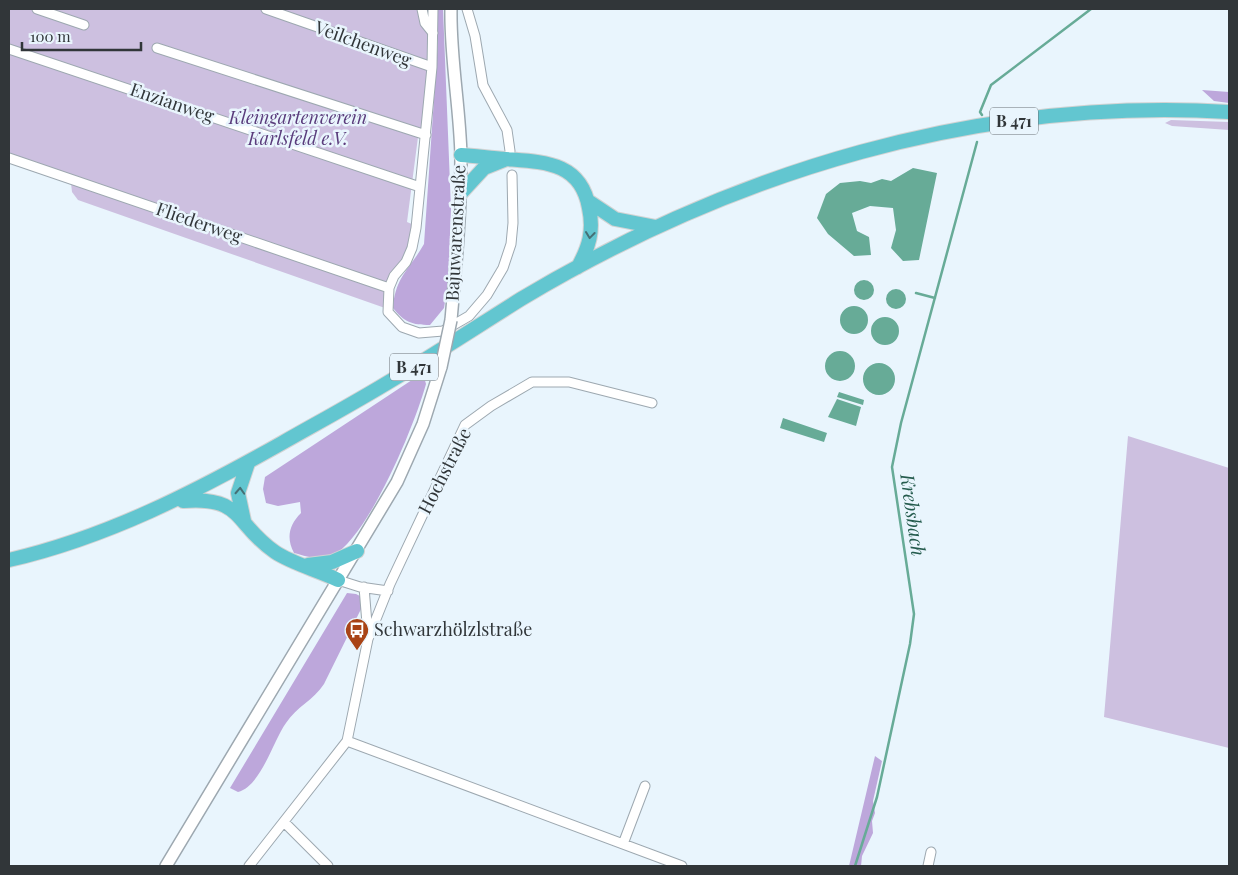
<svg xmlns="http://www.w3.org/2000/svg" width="1238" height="875" viewBox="0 0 1238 875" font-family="'Playfair Display',serif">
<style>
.green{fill:#cdc0e0}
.forest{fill:#bda7db}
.water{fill:#67ab97}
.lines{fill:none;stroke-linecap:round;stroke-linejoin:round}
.stream{stroke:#67ab97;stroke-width:2.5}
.minor-casing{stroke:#9da8b0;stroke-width:11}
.secondary-casing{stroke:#9da8b0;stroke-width:14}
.trunk-casing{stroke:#d2d3d3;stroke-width:16}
.minor{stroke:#fff;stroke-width:9}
.secondary{stroke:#fff;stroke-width:11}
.trunk{stroke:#62c6d0;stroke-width:14}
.secondary-bridge-casing{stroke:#9da8b0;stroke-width:14;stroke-linecap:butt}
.secondary-bridge{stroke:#fff;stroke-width:11}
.oneway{stroke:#457075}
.labels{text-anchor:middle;stroke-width:5;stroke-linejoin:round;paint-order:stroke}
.shield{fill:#e9f5fd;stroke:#686f74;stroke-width:1}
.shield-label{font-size:16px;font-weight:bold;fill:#313639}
.street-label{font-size:18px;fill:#313639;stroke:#e9f5fd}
.park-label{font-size:18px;font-style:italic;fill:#5a3c7c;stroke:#e9f5fd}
.poi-label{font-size:18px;fill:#313639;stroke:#e9f5fd;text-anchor:start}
.water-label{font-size:19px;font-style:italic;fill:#245b4d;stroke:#e9f5fd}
</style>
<rect width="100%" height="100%" fill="#e9f5fd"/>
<path class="green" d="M9 9H426L432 36 424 138 418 137 407 222 414 225 410 248 388 284 9 155Z
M1171 120 1229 122V130L1172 126 1165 123Z
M71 183 386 291 385 308 78 200 72 192Z
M1128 436 1229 468V748L1104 717Z"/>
<path class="forest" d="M436 9H443L451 209 448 283 444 308 430 325C412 325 404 322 393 308 395 277 410 269 424 244L438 41Z
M1202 90 1229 92V103L1214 101Z
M418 376 424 377 426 384C415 424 369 537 332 556 321 562 306 556 294 553 286 538 289 525 301 513L300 502 278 506 266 503 263 489 265 477Z
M347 593 356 594 362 597 363 605 324 684C314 700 296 707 286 723 273 741 261 786 238 792L230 788Z
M875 756 882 761 873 801 875 813 872 821 873 833 862 856 861 866H849Z"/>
<path class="water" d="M913 168 937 173 919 260 903 261 891 248 896 230 893 208 870 206 852 213 857 231 869 237 871 255 854 256 828 234 817 218 826 194 840 183 860 181 871 183 882 179 891 181Z
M854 290a10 10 0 1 1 20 0a10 10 0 1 1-20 0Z
M886 299a10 10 0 1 1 20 0a10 10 0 1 1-20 0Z
M840 320a14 14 0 1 1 28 0a14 14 0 1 1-28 0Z
M871 331a14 14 0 1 1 28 0a14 14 0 1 1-28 0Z
M825 366a15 15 0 1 1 30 0a15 15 0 1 1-30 0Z
M863 379a16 16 0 1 1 32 0a16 16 0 1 1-32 0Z
M839 392 864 400 863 405 837 397Z
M837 399 861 407 856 426 828 417Z
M783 418 827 433 824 442 780 428Z"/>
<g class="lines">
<path class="stream" d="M982 115 980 112 991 85 1091 9
M916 293 935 298
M855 866 877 797 910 644 914 614 892 467 901 423 977 142"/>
<g class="minor-casing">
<path id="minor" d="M37 9 84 25
M266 9 432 67
M422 9 425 23 433 33
M433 9 432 67 416 228 412 248 406 262 394 276 389 288 388 312 402 327 419 333 443 331 469 316 487 295 503 268 511 244 513 223 512 175
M467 9 475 36 483 85 507 130 510 151
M157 48 426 135
M9 49 420 187
M9 158 389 288
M338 580 360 587 388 591
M364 587 368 636
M347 741 682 866
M284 822 328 866
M623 844 645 786
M249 866 347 741 368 639 390 584 465 425 491 406 532 382H569L652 403
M928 866 931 852"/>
</g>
<g class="secondary-casing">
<path id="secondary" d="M451 9C450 58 460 107 461 157 461 211 456 265 451 320
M166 866 397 482 423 424 441 367"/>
</g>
<g class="trunk-casing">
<path id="trunk" d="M461 155C476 156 491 158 506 159 544 162 581 162 589 208 594 231 589 247 578 267
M460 194 484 168 504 160
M588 201 615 219 656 227
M183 501C244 496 234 524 275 552 293 564 318 570 338 580
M244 521 238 493 248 463
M9 560C108 537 195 492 282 443 319 422 356 402 392 380 435 354 478 326 521 299 735 171 978 97 1229 112
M308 565 332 562 357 551"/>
</g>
<use href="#minor" class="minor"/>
<use href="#secondary" class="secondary"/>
<use href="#trunk" class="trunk"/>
<g class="secondary-bridge-casing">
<path id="secondary-bridge" d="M441 367 451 320"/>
</g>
<use href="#secondary-bridge" class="secondary-bridge"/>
</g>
<defs><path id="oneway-chevron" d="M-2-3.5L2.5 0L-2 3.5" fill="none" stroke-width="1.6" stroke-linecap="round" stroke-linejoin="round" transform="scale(1.25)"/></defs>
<g class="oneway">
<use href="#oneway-chevron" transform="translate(590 235) rotate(97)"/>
<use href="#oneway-chevron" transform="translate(240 491) rotate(-87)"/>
</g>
<defs>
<g id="bus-pin" transform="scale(1.25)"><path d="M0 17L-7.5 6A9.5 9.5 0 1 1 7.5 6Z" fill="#a94416" stroke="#e9f5fd"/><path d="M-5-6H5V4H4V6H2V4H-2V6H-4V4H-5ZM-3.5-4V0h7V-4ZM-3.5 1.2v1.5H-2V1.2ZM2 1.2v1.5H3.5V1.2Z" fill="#fff"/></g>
</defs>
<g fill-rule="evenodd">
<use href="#bus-pin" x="357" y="630"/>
</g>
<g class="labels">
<g class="shield">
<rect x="990" y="107.5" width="48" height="27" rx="4"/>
<rect x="390" y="353.5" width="48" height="27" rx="4"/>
</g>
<g class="shield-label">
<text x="1014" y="127">B 471</text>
<text x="414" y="373">B 471</text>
</g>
<g class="street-label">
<text transform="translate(363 44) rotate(20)" y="6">Veilchenweg</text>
<text transform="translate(172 103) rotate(19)" y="6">Enzianweg</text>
<text transform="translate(199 223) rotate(19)" y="6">Fliederweg</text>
<text transform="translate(456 233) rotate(-87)" y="6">Bajuwarenstraße</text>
<text transform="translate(445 471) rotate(-63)" y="6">Hochstraße</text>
</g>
<g class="park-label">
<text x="298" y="124">Kleingartenverein<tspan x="298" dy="21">Karlsfeld e.V.</tspan></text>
</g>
<g class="poi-label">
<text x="374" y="636">Schwarzhölzlstraße</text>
</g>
<g class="water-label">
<text transform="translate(913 515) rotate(82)" y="7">Krebsbach</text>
</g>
</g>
<rect width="1238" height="875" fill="none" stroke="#313639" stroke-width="20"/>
<path d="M22 42v8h119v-8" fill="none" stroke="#313639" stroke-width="2.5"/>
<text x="30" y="42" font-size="15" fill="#313639" stroke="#e9f5fd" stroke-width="4" paint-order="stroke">100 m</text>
</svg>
